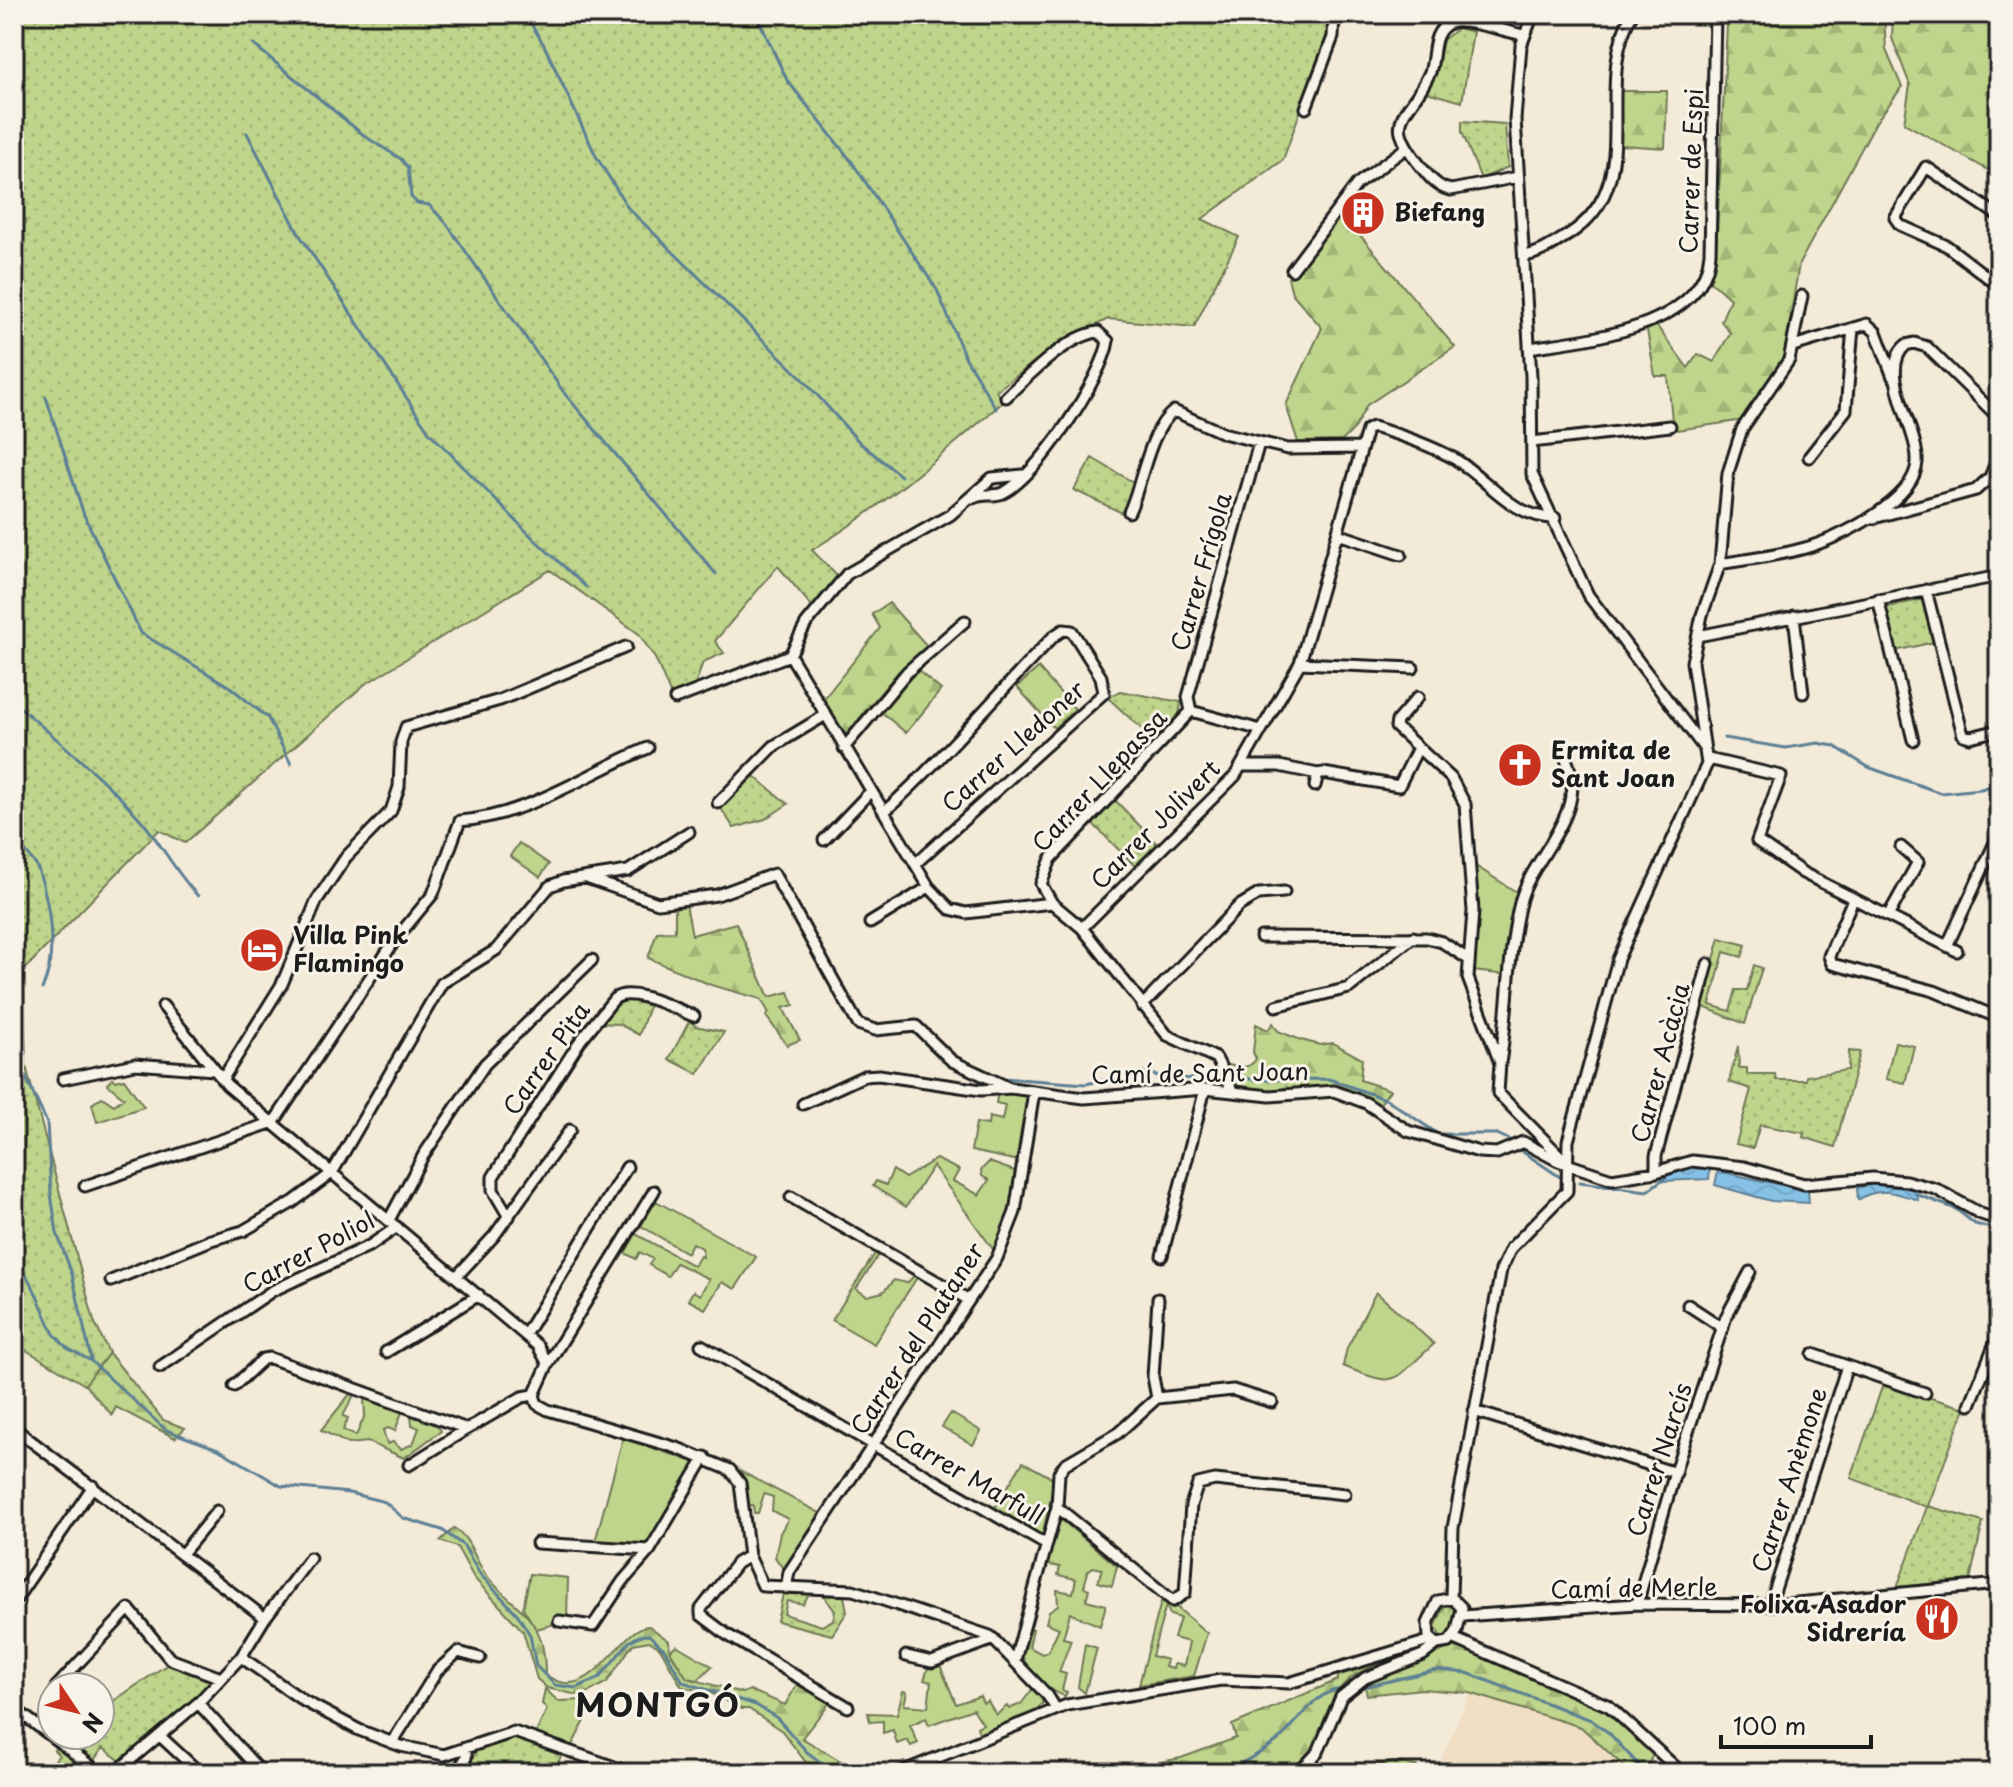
<svg xmlns="http://www.w3.org/2000/svg" width="2013" height="1787" viewBox="0 0 2013 1787" font-family="'Playpen Sans',sans-serif">
<style>
.built{fill:#f0dfc5}
.grass{fill:url(#grass-dots);stroke:#6e7854;stroke-width:2}
.forest{fill:url(#forest-firs);stroke:#6e7854;stroke-width:2}
.park{fill:url(#park-tufts);stroke:#6e7854;stroke-width:2}
.garden{fill:#bfd58b;stroke:#6e7854;stroke-width:2;fill-rule:evenodd}
.water{fill:url(#water-waves);stroke:#5c7f95;stroke-width:2}
.lines{fill:none;stroke-linecap:round;stroke-linejoin:round}
.stream{stroke:#5c7f95;stroke-width:3}
.minor-casing{stroke:#1c1c1c;stroke-width:15}
.minor{stroke:#f7f3e8;stroke-width:9}
.labels{text-anchor:middle;stroke-width:6;stroke-linejoin:round;paint-order:stroke}
.street-label{font-size:24px;fill:#1c1c1c;stroke:#f7f3e8}
.poi-label{font-size:24px;font-weight:bold;fill:#1c1c1c;stroke:#f7f3e8;text-anchor:start}
.district-label{font-size:32px;font-weight:bold;letter-spacing:2px;fill:#1c1c1c;stroke:#f7f3e8}
</style>
<defs>
<pattern id="grass-dots" width="8" height="8" patternUnits="userSpaceOnUse" patternTransform="scale(2)"><rect width="8" height="8" fill="#bfd58b"/><path d="M2 2h.1M6 6h.1" fill="none" stroke="#a4b677" stroke-width="1.8" stroke-linecap="round"/></pattern>
<pattern id="forest-firs" width="22" height="20" patternUnits="userSpaceOnUse" patternTransform="scale(2)"><rect width="22" height="20" fill="#bfd58b"/><path d="M5 1l3.5 6h-7zM16 11l3.5 6h-7z" fill="#a4b677"/></pattern>
<pattern id="park-tufts" width="24" height="20" patternUnits="userSpaceOnUse" patternTransform="scale(2)"><rect width="24" height="20" fill="#bfd58b"/><path d="M3 7l-1-3M5 7V3M7 7l1-3M15 17l-1-3M17 17v-4M19 17l1-3" fill="none" stroke="#a4b677"/></pattern>
<pattern id="water-waves" width="16" height="10" patternUnits="userSpaceOnUse" patternTransform="scale(2)"><rect width="16" height="10" fill="#86c1e6"/><path d="M0 5q4-4 8 0t8 0" fill="none" stroke="#73a5c5"/></pattern>
</defs>
<rect width="100%" height="100%" fill="#f4ead8"/>
<filter id="ink" filterUnits="userSpaceOnUse"><feTurbulence type="fractalNoise" baseFrequency=".0125" numOctaves="2"/><feDisplacementMap in="SourceGraphic" scale="16" xChannelSelector="R" yChannelSelector="G"/><feConvolveMatrix kernelMatrix="1 2 1 2 8 2 1 2 1" color-interpolation-filters="sRGB"/></filter>
<g filter="url(#ink)">
<path class="built" d="M1470 1693 1581 1727 1631 1773H1442L1439 1765Z"/>
<path class="grass" d="M14 14H1327L1328 32 1283 160 1202 219 1239 237 1194 327 1108 319 1053 347 996 391 1003 402C942 455 881 508 812 550L838 577 813 608 778 566 715 641 724 653 703 662 695 686 671 696 656 660 639 634 550 570 364 685 185 843 159 830 23 971 26 1066 94 1321 109 1353 85 1385 14 1343Z
M1458 28 1473 32 1462 102 1426 92 1436 75 1443 40Z
M1462 121 1505 124 1508 167 1481 179 1462 132Z
M1092 458 1138 485 1122 513 1074 490Z
M1924 599 1934 642 1895 651 1883 608Z
M1120 691 1181 702 1179 715 1155 741 1108 698Z
M754 776 788 804 765 819 734 828 720 807Z
M1115 800 1157 844 1135 866 1093 824Z
M1720 938 1746 945 1742 957 1724 952 1710 1005 1730 1011 1736 990H1747L1754 965 1762 968 1745 1024 1701 1006Z
M629 999 649 1006 639 1035 619 1024 598 1023 619 1000Z
M690 1020 695 1026 724 1032 698 1074 669 1059Z
M1738 1046 1739 1068H1747V1074H1775L1776 1080H1806V1076L1848 1070 1849 1051 1860 1052 1835 1147 1803 1137 1804 1133 1760 1125 1753 1148 1736 1144 1751 1089 1729 1082Z
M1883 1384 1965 1408 1928 1506 1983 1522 1970 1580 1897 1587 1927 1507 1851 1478Z
M783 1594H809L803 1604 787 1601 784 1614 822 1626 833 1620 835 1611 823 1595 844 1596 847 1612 832 1635 777 1621Z
M168 1664 212 1682 122 1762 103 1748 94 1760 75 1744 83 1735H100V1713L109 1704Z
M513 1737 562 1753 554 1773H481L465 1769 478 1748Z
M58 1745 89 1769 92 1773H45L59 1755 54 1750Z
M1394 1762 1416 1766 1422 1773H1365L1369 1766Z"/>
<path class="forest" d="M1747 14H1884L1886 50 1902 87 1876 122 1799 264 1784 356 1744 420 1677 430 1672 421 1668 376H1655L1647 330 1656 325 1688 368 1698 354 1714 362 1730 333 1721 321 1730 299 1710 281 1716 255 1727 25Z
M1893 14H1999V176L1904 123 1910 85 1892 38Z
M1620 91H1667L1665 148 1621 145Z
M1342 214 1455 347 1367 405 1354 429 1342 441 1298 442 1286 405 1322 328 1292 293 1288 278 1299 271Z
M889 603 927 646 898 672 845 736 822 701 880 628 872 614Z
M916 669 941 690 906 733 880 711Z
M686 904 692 935 736 923 769 997 789 992 794 1005 783 1008 800 1040 787 1045 766 1016 769 1013 761 999 711 985 648 958 657 932 675 931V905Z
M1273 1023 1278 1031 1301 1040 1320 1045 1333 1043 1362 1059 1360 1080 1390 1090 1380 1104 1335 1086 1257 1091 1235 1085 1228 1065C1239 1067 1249 1070 1256 1059L1253 1052 1256 1024 1268 1030Z
M109 1353 163 1420 185 1428 175 1438 116 1407 112 1415 85 1385Z
M454 1528C472 1539 474 1560 486 1575 518 1614 545 1613 545 1674 591 1711 620 1625 649 1626L669 1641 670 1652 687 1678 743 1693 750 1690 785 1705 799 1681 831 1701 802 1738 861 1773H814L782 1731 749 1709H741L711 1693 682 1687 660 1648 649 1641 633 1644 607 1682 582 1696 547 1688 537 1679 523 1631 474 1578 457 1547 440 1541Z
M1452 1647C1479 1648 1593 1702 1617 1719 1631 1729 1641 1742 1653 1754L1645 1773H1631L1581 1727 1470 1693 1422 1689 1367 1695 1364 1682Z
M1389 1657 1390 1660C1376 1666 1356 1671 1345 1683 1314 1716 1332 1742 1291 1773H1135L1133 1763 1136 1767 1181 1758 1236 1738 1232 1725 1338 1680V1676Z"/>
<path class="park" d="M1445 1605 1453 1606 1456 1613 1449 1634 1441 1637 1435 1627Z"/>
<path class="garden" d="M1038 668 1075 709 1054 728 1017 687Z
M519 843 549 864 540 877 510 856Z
M1474 865 1518 893 1507 975 1473 971 1478 919Z
M1895 1042 1914 1046 1905 1083 1886 1079Z
M113 1078 116 1081 124 1079 144 1107 97 1122 92 1104 102 1097 114 1105 124 1098 107 1084Z
M998 1092 1023 1093 1027 1098 1019 1161 971 1151 976 1123 988 1125 989 1117 1002 1120 1005 1105 996 1103Z
M936 1159 959 1170 953 1181 979 1195 989 1180 982 1176 981 1170 989 1162 1017 1172 1007 1227 995 1252 933 1166 906 1207 873 1186 876 1181 886 1185 893 1170 905 1178Z
M656 1201 756 1257 735 1289 722 1282 705 1309 688 1300 693 1291 700 1295 709 1279 676 1263 668 1276 649 1265 653 1259 640 1252 636 1259 625 1253 636 1234 694 1266 700 1256 703 1257 702 1248 692 1243 687 1253 641 1226Z
M876 1252 879 1254 856 1289 867 1296 883 1292 894 1280 907 1283 915 1275 918 1276 874 1344 832 1320Z
M1376 1292 1434 1344C1390 1383 1400 1389 1343 1366L1347 1348Z
M350 1394 354 1395 343 1416 348 1418 343 1430 356 1436 365 1415 364 1399 402 1412 395 1431 388 1428 383 1430 387 1444 393 1442 401 1449 413 1444 419 1428 412 1425 411 1415 437 1425 441 1431 404 1458 368 1442 348 1444 321 1430Z
M951 1413 981 1431 973 1445 942 1427Z
M623 1438 697 1463 657 1534 644 1545 595 1542Z
M1023 1462 1052 1478 1054 1483 1042 1537 994 1509Z
M740 1471 822 1514 784 1570 775 1557 780 1533 788 1519 772 1511 773 1497 764 1494 758 1513H754L753 1505 748 1506Z
M1063 1521 1117 1566 1112 1586 1098 1582 1102 1569 1093 1567 1088 1571 1084 1587 1089 1589 1086 1600 1106 1605 1100 1626 1070 1613 1063 1638 1071 1640 1059 1672 1066 1674 1062 1690 1067 1692 1065 1696C1052 1693 1025 1669 1022 1655 1020 1647 1025 1635 1028 1628L1033 1629 1029 1647 1042 1654 1048 1652 1059 1628 1046 1623 1049 1611 1058 1605 1057 1590 1073 1593 1076 1579 1058 1575 1060 1567 1045 1564 1056 1522Z
M530 1574 568 1578 567 1620 558 1617 555 1624 536 1629 523 1608Z
M1161 1602 1174 1605 1207 1633 1194 1676 1139 1685ZM1166 1605 1170 1615 1180 1618 1174 1638 1189 1642 1184 1666 1174 1664 1173 1669 1165 1667 1167 1660 1152 1656Z
M1085 1644 1097 1648 1085 1693 1078 1687Z
M676 1645 712 1666 698 1680 687 1678 670 1651Z
M940 1665 956 1704 980 1696 983 1703 988 1701 996 1715 1007 1706 1009 1709 1021 1704 1034 1687 1042 1696V1704L1034 1713 980 1735 977 1727 983 1724 973 1709 929 1725 926 1718 910 1725 918 1743 911 1746 907 1740 897 1744 893 1730 883 1733V1721L870 1722 868 1713 897 1714 903 1691 907 1692 904 1705 928 1707 931 1682 924 1680 928 1668Z
M545 1689 558 1701 587 1700 592 1708 571 1747 535 1735 547 1709 542 1704Z"/>
<path class="water" d="M1692 1166 1710 1169 1709 1179 1664 1181 1663 1175Z
M1718 1171 1808 1191 1809 1203 1771 1201 1715 1185Z
M1872 1184 1916 1189 1918 1200C1898 1193 1877 1186 1858 1200L1857 1188Z"/>
<g class="lines">
<path class="stream" d="M525 14 544 45 596 156 628 208 802 378 860 443 901 476
M756 14 787 80 852 162 937 290 964 355 996 409
M254 45 366 137 401 159 408 168 411 197 417 203 429 205 446 223 565 394 716 574
M247 133 299 234 429 432 534 539 586 587
M46 397 84 515 141 633 230 687 268 718 291 764
M14 702C58 741 103 777 142 821 162 845 176 873 198 896
M1724 738 1786 748 1818 743 1834 746 1868 767 1941 793 1981 789 1999 783
M14 839C21 848 34 859 38 869 50 903 58 956 42 989
M14 1052 47 1123 51 1194 57 1233 72 1274 91 1359
M1228 1075 1256 1080 1329 1079 1388 1100 1438 1134H1497L1510 1140
M1003 1078 1086 1084 1140 1072 1167 1078 1204 1079 1219 1075
M1520 1150 1560 1177
M1580 1182 1647 1191 1666 1177
M1916 1194 1956 1209 1975 1224 1999 1230
M14 1256 33 1287 54 1334 67 1348 91 1361 166 1430 218 1449 281 1486 349 1493 385 1502 403 1518 442 1530 464 1546 479 1573 518 1615 530 1635 536 1666 555 1685 576 1688 599 1678 629 1642 639 1636 649 1635 664 1649 683 1682 756 1705 777 1718 807 1752 835 1773
M1352 1690 1436 1670 1467 1673 1591 1720 1609 1733 1646 1773
M1222 1773C1241 1764 1260 1754 1277 1741 1297 1726 1315 1688 1345 1689"/>
<g class="minor-casing">
<path id="minor" d="M1533 14 1521 46 1515 119 1531 376 1532 474 1588 595 1704 748
M1306 108 1333 37 1334 14
M1518 177 1451 190C1438 188 1430 178 1422 168 1379 115 1410 119 1430 72 1436 55 1430 32 1450 23 1463 17 1507 32 1523 35
M1999 216 1926 167 1895 218 1900 225 1947 246 1999 286
M1524 256C1540 254 1555 243 1568 235 1650 183 1590 87 1632 14
M1292 270 1357 184 1406 148
M1793 346 1867 324 1876 332 1893 377
M1529 348C1587 339 1705 329 1710 253L1715 14
M1532 442 1670 426
M1809 457 1846 410 1853 328
M973 498C983 493 993 497 1003 493 1037 477 1103 377 1108 341L1098 332C1067 336 1028 376 1006 397
M1129 512C1142 485 1149 429 1174 411L1223 433 1288 449 1360 448
M1874 518 1976 490 1990 477 1999 455
M1338 534 1401 555
M1720 564C1748 559 1778 556 1805 548 1838 539 1915 501 1917 462 1919 430 1876 370 1906 345L1914 343 1927 347 1999 418
M1926 590 1963 735 1970 737 1999 730
M1878 599 1913 740
M1794 616 1803 693
M1698 636 1999 576
M790 655 806 624 847 574 950 515 992 478 1023 475
M1300 663 1413 668
M1418 697 1397 721 1396 727 1451 778 1465 804 1473 911 1468 978 1500 1063 1498 1093 1565 1161
M675 699 790 655 929 887 950 909 966 913 1052 903
M1191 711 1051 859 1041 884 1052 903 1082 928 1167 1035 1216 1058 1232 1090
M1191 711 1188 697 1259 443
M1191 711 1261 730
M844 748 907 672 965 621
M1708 759 1781 776 1757 841 1803 873 1957 951
M1241 766H1279L1318 774
M1315 786 1318 774 1323 773 1399 786 1417 750
M718 803 774 746 824 716
M884 812C945 757 997 694 1054 636L1063 630 1072 631 1101 677 1104 693 915 864
M824 840 871 791
M589 879 658 903 717 895 774 874 858 1024 875 1030 916 1026 952 1061 1010 1088
M1853 899 1829 956 1832 964 1934 991 1999 1018
M1888 916 1918 862 1901 847
M870 923 929 887
M1082 928 1235 776 1300 663 1367 430 1373 427C1401 435 1430 445 1455 459 1489 480 1512 518 1555 518
M1261 937 1427 938 1442 942 1468 959
M1947 946 1999 834
M163 1006 227 1085 538 1346 548 1364 534 1395
M1142 1006 1239 906 1259 894 1284 892
M1276 1006 1349 988 1413 937
M1500 1063C1509 1010 1507 952 1521 899 1534 854 1590 812 1566 759
M63 1079 135 1064 214 1070
M222 1080 282 984 317 900 346 857 391 811 399 787 401 742 406 727 500 700 626 647
M803 1104 864 1076 879 1075 981 1090 1011 1088 1084 1098 1205 1089 1270 1096 1334 1091 1366 1103 1408 1131 1479 1152 1497 1153 1523 1142 1558 1161 1612 1179 1656 1172 1692 1161 1744 1167 1804 1184 1873 1178 1906 1181 1936 1189 1981 1214 1999 1220
M1656 1172V1156L1708 964
M85 1186 274 1122 395 940 433 894 460 821C530 815 585 774 648 748
M791 1197 969 1300
M509 1217 493 1190V1177L580 1041 614 999C631 985 675 1009 694 1016
M389 1220 423 1156 485 1064 592 960
M1162 1256 1205 1089
M457 1276 494 1236 570 1130
M111 1281 211 1240 243 1231 293 1202 332 1173 442 983 496 950 550 886 563 881 628 871 689 832
M1688 1305 1723 1328
M525 1335 627 1167
M701 1345 1045 1544
M386 1352 479 1295
M1813 1354 1925 1393
M548 1364 654 1191
M160 1367 272 1291 371 1245 397 1227
M234 1386 263 1359 270 1358 467 1429 522 1397 534 1395
M534 1395 537 1404 548 1410 677 1448 730 1470 740 1483 749 1556 763 1586 853 1590 990 1636 1048 1696 1056 1709
M1157 1398 1233 1390 1272 1402
M1970 1405 1999 1333
M1474 1411 1676 1473
M14 1428 265 1618 241 1657 198 1703 115 1773
M409 1465 467 1429
M1057 1507 1059 1473 1065 1464 1118 1433 1157 1398 1153 1377 1158 1299
M537 1543 650 1550 705 1457
M182 1554 217 1511
M749 1556 737 1563 701 1609V1615L726 1634 848 1707
M786 1588 789 1572 997 1258 1015 1212 1034 1092
M1451 1598 1453 1528 1501 1270 1511 1248 1567 1191 1568 1141 1618 959 1707 764 1692 662 1702 615 1720 564 1728 473 1742 429 1789 360 1802 296
M1452 1598 1462 1608 1457 1631 1449 1642 1437 1644 1429 1637 1428 1623 1438 1601Z
M14 1602 93 1486
M1637 1604 1678 1462 1726 1317 1750 1272
M1770 1605 1847 1366
M1462 1616 1637 1604 1775 1605 1999 1584
M265 1618 310 1558
M559 1621 593 1626 623 1581 650 1550
M1453 1638 1609 1706 1682 1773
M906 1656 932 1662 994 1639
M241 1657 304 1701 359 1730 401 1746 444 1755 514 1732 632 1773
M1015 1660 1057 1507 1173 1601 1185 1593 1191 1505 1198 1484 1215 1480 1345 1494
M56 1687 129 1609 170 1659 221 1678
M198 1703 262 1773
M14 1708 100 1773
M161 1737 200 1773
M392 1743 437 1671 458 1652 480 1658
M456 1773 466 1758V1748
M899 1773 1067 1705 1221 1680 1289 1683 1432 1640
M1298 1773 1318 1752 1341 1697 1365 1678 1423 1655 1437 1644"/>
</g>
<use href="#minor" class="minor"/>
</g>
</g>
<defs>
<g id="building-disc" transform="scale(2.3)"><circle r="9.5" fill="#c8321e" stroke="#f7f3e8"/><path d="M-4-6H4V6H1V3H-1V6H-4ZM-2.5-4.3h1.7v1.8h-1.7ZM.8-4.3h1.7v1.8H.8ZM-2.5-1h1.7V.8h-1.7ZM.8-1h1.7V.8H.8Z" fill="#fff"/></g>
<g id="church-disc" transform="scale(2.3)"><circle r="9.5" fill="#c8321e" stroke="#f7f3e8"/><path d="M-1.2-6h2.4v3.5h3.3v2.4h-3.3V6h-2.4V-.1h-3.3v-2.4h3.3Z" fill="#fff"/></g>
<g id="hotel-disc" transform="scale(2.3)"><circle r="9.5" fill="#c8321e" stroke="#f7f3e8"/><path d="M-6-4.5h1.5V1H6V5H4.5V3h-9V5H-6ZM-4 0a1.8 1.8 0 1 1 3.6 0ZM.5 0V-2.5h3Q6-2.5 6 0Z" fill="#fff"/></g>
<g id="restaurant-disc" transform="scale(2.3)"><circle r="9.5" fill="#c8321e" stroke="#f7f3e8"/><path d="M-5-6h1v4h1v-4h1v4h1v-4h1v5L-1.5 .5V6h-2V.5L-5-1ZM5-6V6H3V1.5H1.5Q1.5-4 5-6Z" fill="#fff"/></g>
</defs>
<g fill-rule="evenodd">
<use href="#building-disc" x="1363" y="213"/>
<use href="#church-disc" x="1520" y="765"/>
<use href="#hotel-disc" x="262" y="950"/>
<use href="#restaurant-disc" x="1937" y="1619"/>
</g>
<g class="labels">
<g class="street-label">
<text transform="translate(1692 171) rotate(-88)" y="8">Carrer de Espi</text>
<text transform="translate(1202 572) rotate(-74)" y="8">Carrer Frígola</text>
<text transform="translate(1014 747) rotate(-42)" y="8">Carrer Lledoner</text>
<text transform="translate(1100 781) rotate(-47)" y="8">Carrer Llepassa</text>
<text transform="translate(1156 825) rotate(-45)" y="8">Carrer Jolivert</text>
<text transform="translate(547 1059) rotate(-55)" y="8">Carrer Pita</text>
<text transform="translate(1661 1063) rotate(-75)" y="8">Carrer Acàcia</text>
<text transform="translate(1200 1074) rotate(-1)" y="8">Camí de Sant Joan</text>
<text transform="translate(309 1253) rotate(-28)" y="8">Carrer Poliol</text>
<text transform="translate(918 1339) rotate(-57)" y="8">Carrer del Plataner</text>
<text transform="translate(1660 1460) rotate(-72)" y="8">Carrer Narcís</text>
<text transform="translate(969 1477) rotate(30)" y="8">Carrer Marfull</text>
<text transform="translate(1790 1480) rotate(-72)" y="8">Carrer Anèmone</text>
<text transform="translate(1634 1589) rotate(-1)" y="8">Camí de Merle</text>
</g>
<g class="poi-label">
<text x="1394" y="221">Biefang</text>
<text x="1551" y="759">Ermita de<tspan x="1551" dy="28">Sant Joan</tspan></text>
<text x="293" y="944">Villa Pink<tspan x="293" dy="28">Flamingo</tspan></text>
<text x="1906" y="1613" text-anchor="end">Folixa Asador<tspan x="1906" dy="28">Sidrería</tspan></text>
</g>
<g class="district-label">
<text x="658" y="1717">MONTGÓ</text>
</g>
</g>
<rect width="2013" height="1787" fill="none" stroke="#f7f3e8" stroke-width="48"/>
<rect x="24" y="24" width="1965" height="1739" fill="none" stroke="#1c1c1c" stroke-width="3" filter="url(#ink)"/>
<g transform="translate(76 1711) rotate(125)"><circle r="38" fill="#f7f3e8" stroke="#9f9d96" stroke-width="2"/>
<path d="M0-6L14 30L0 20L-14 30Z" fill="#c8321e"/>
<text y="-12" font-size="22" font-weight="bold" text-anchor="middle" fill="#1c1c1c">N</text>
</g>
<path d="M1721 1735v12h150v-12" fill="none" stroke="#1c1c1c" stroke-width="4"/>
<text x="1733" y="1735" font-size="24" fill="#1c1c1c" stroke="#f7f3e8" stroke-width="6" paint-order="stroke">100 m</text>
</svg>
